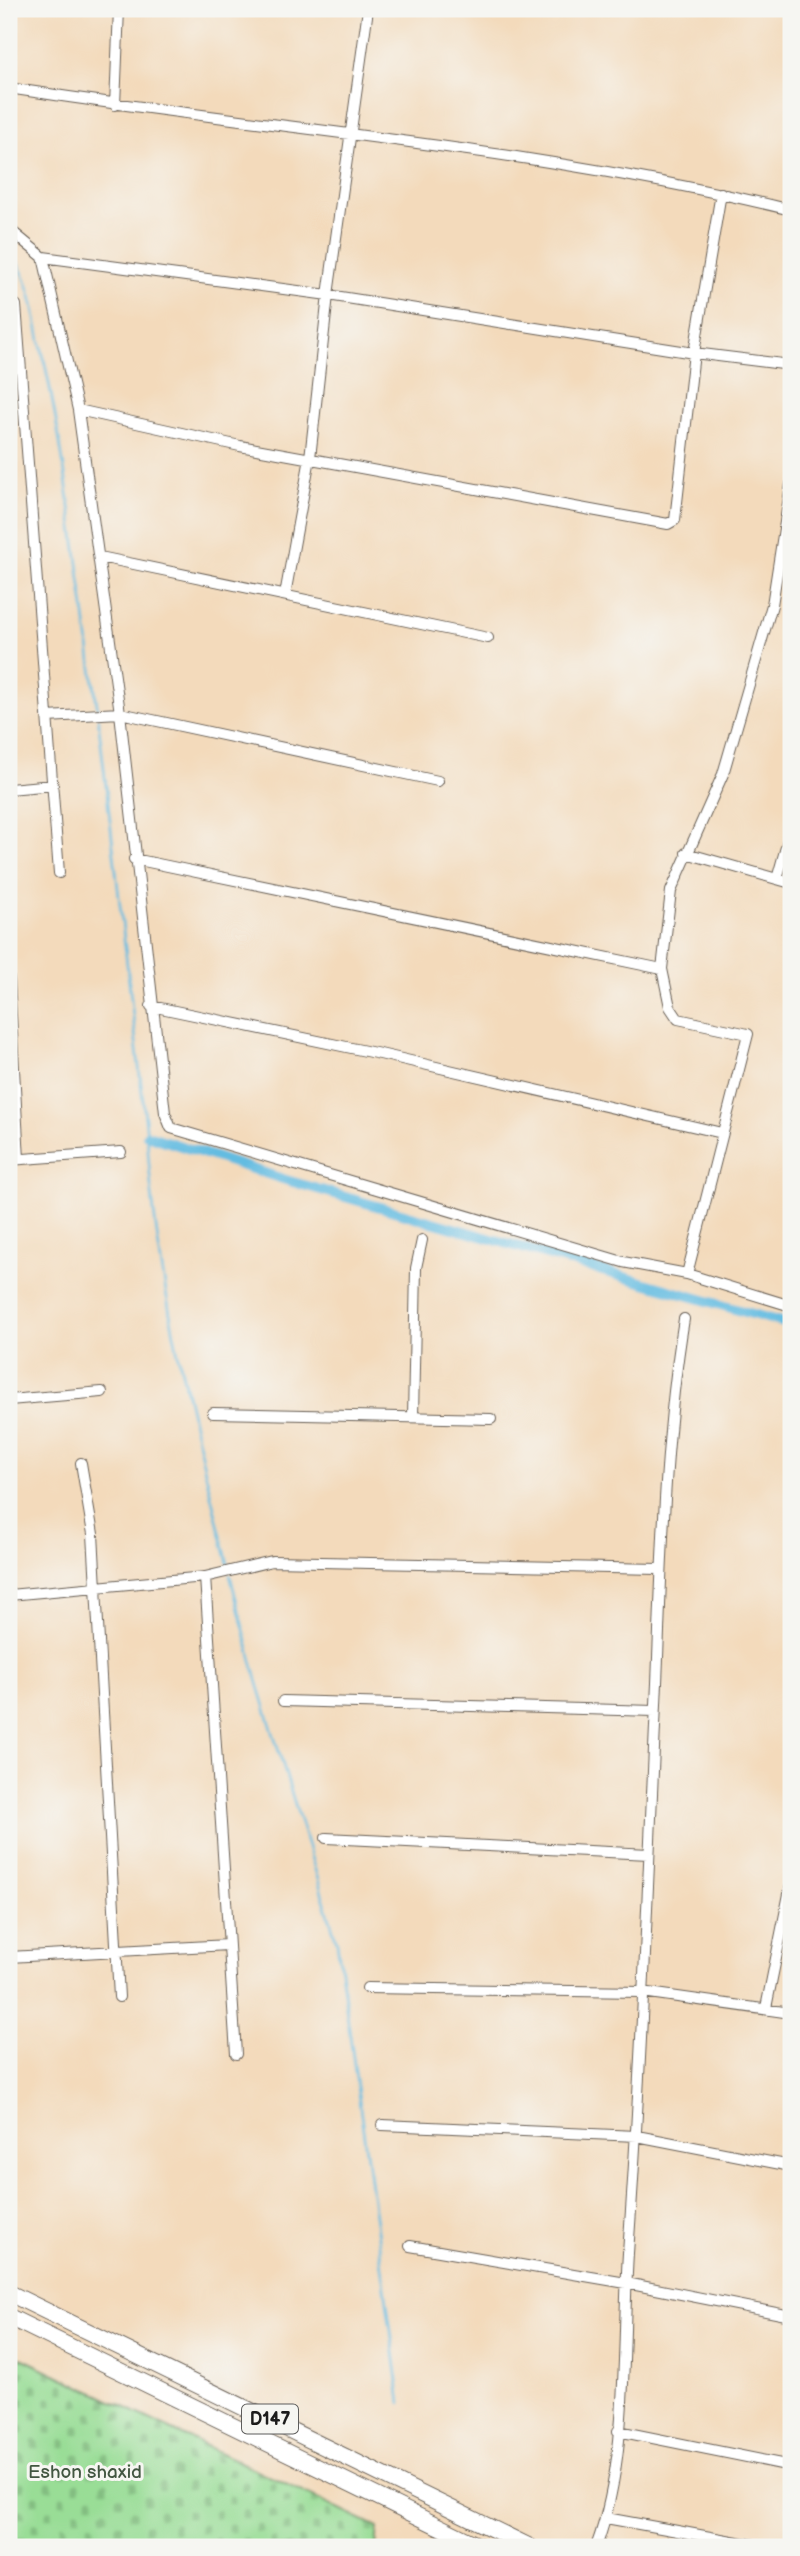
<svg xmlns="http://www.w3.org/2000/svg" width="800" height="2556" viewBox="0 0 800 2556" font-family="'Balsamiq Sans',sans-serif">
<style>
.cemetery{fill:url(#cemetery-stones);stroke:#5a7c59;stroke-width:2}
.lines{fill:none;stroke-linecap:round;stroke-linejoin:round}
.stream{stroke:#63bce1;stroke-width:2.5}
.canal{stroke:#63bce1;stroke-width:10}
.minor-casing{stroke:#675e54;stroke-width:12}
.primary-casing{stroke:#675e54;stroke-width:18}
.minor{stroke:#fff;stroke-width:10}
.primary{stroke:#fff;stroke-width:16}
.labels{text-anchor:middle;stroke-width:6;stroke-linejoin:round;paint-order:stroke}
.shield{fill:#f6f6f2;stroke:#5d5d5c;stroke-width:2}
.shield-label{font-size:18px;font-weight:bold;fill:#1c1c1c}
.park-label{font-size:19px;fill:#425641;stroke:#f6f6f2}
</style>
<defs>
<pattern id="cemetery-stones" width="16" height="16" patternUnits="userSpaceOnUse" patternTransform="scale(1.75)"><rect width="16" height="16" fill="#99dd96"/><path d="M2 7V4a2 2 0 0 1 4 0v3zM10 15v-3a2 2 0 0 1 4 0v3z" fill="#83bd81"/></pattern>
</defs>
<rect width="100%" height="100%" fill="#f6f6f2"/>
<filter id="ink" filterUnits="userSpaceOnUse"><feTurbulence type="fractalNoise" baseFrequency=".0143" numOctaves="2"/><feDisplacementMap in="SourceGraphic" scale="14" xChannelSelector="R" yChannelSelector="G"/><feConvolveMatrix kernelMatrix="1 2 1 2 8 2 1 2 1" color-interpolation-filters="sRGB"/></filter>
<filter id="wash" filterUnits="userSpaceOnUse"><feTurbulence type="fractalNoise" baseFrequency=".00686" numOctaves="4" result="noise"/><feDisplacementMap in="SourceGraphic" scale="28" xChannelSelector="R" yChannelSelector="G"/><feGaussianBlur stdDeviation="1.57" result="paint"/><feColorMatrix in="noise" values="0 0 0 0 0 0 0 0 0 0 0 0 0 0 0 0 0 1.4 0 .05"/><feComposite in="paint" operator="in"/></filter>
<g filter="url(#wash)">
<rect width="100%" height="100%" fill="#f3dabb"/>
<path class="cemetery" d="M9 2352 378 2528 376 2547H9Z"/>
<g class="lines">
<path class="stream" d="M9 251C33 281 34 313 42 350 68 468 81 591 98 712
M98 718 147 1135C155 1281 194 1426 229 1568
M230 1575 257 1680 337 1942 401 2403"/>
<path class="canal" d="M147 1135 286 1180 791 1325"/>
</g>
</g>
<g filter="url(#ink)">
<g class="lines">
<g class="minor-casing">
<path id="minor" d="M9 88C269 129 535 147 791 210
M115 105 119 9
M9 229 43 257 78 410 120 713 165 1113 171 1128 623 1262 687 1274 791 1306
M43 257 328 295 694 353 791 365
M16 305 59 873
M78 410 240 446 668 524 675 520 694 353 721 193
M100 557 488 638
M285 595 310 458 328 295 368 9
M47 717 120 713 438 781
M9 789 53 785
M686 853 791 883
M134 859 662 969
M777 879 791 829
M9 979 19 1159
M151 1006 380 1054 722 1133
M9 1160 121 1152
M687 1274 748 1034 678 1019 670 1007 662 969 671 891 723 774 772 605 791 484
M9 1400 102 1392
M213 1413 491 1419
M413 1417 416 1268 422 1240
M81 1463 93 1534 119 1997
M205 1577 236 2054
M9 1595 205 1577 272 1561 659 1569
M283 1701 655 1711
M326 1838 649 1854
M9 1957 228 1945
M367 1988 642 1992 791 2013
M766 2008 791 1884
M382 2125 637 2136 791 2166
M410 2246 626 2283 791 2316
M618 2431 791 2466
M606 2518 765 2547
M596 2547C629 2459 622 2347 628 2253 642 2063 648 1873 657 1683 662 1561 664 1439 684 1319"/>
</g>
<g class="primary-casing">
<path id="primary" d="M9 2293 530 2547
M9 2317 481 2547"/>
</g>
<use href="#minor" class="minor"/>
<use href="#primary" class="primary"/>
</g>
</g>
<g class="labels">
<rect class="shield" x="242" y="2404.5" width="56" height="29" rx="5"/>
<g class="shield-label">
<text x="270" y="2425">D147</text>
</g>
<g class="park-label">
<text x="85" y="2478">Eshon shaxid</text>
</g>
</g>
<rect width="800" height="2556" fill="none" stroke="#f6f6f2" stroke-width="35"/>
</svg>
